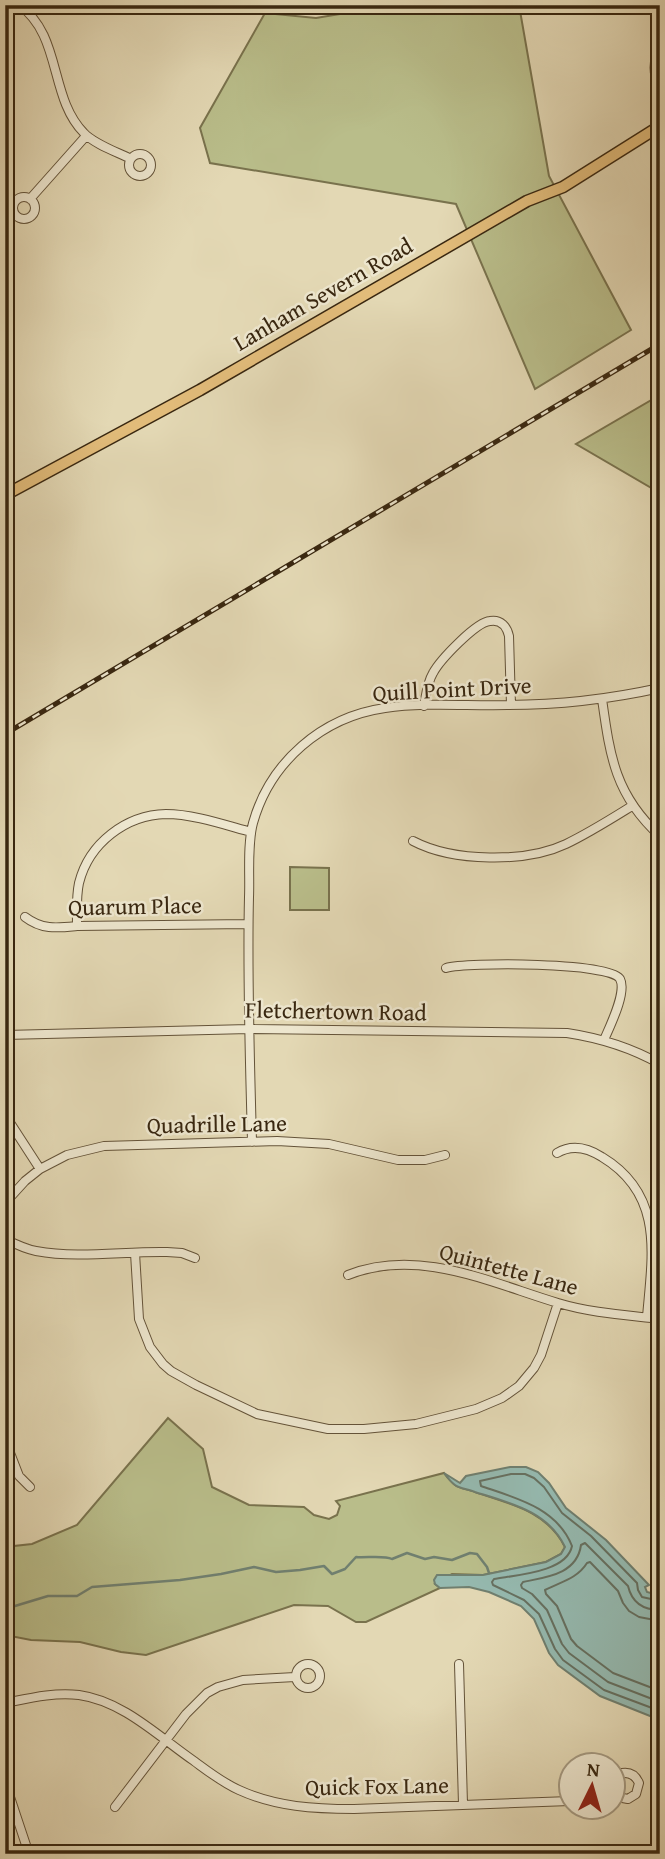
<svg xmlns="http://www.w3.org/2000/svg" width="665" height="1859" viewBox="0 0 665 1859" font-family="'Gentium Book Plus',serif">
<style>
.green{fill:#b9bd8a;stroke:#79724d;stroke-width:2}
.water{fill:#95b9af;stroke:#707f6f;stroke-width:2}
.lines{fill:none;stroke-linecap:round;stroke-linejoin:round}
.shore{stroke:#677060;stroke-width:2}
.stream{stroke:#707f6f;stroke-width:2.5}
.minor-casing{stroke:#645339;stroke-width:10}
.major-casing{stroke:#392710;stroke-width:13}
.minor{stroke:#ede6ce;stroke-width:8}
.major{stroke:#e2bc7a;stroke-width:10}
.rail-casing{stroke:#392710;stroke-width:5}
.rail{stroke:#ede6ce;stroke-width:2.5;stroke-dasharray:8;stroke-linecap:butt}
.labels{text-anchor:middle;stroke-width:5;stroke-linejoin:round;paint-order:stroke}
.street-label{font-size:23px;fill:#392710;stroke:#ede6ce}
</style>
<rect width="100%" height="100%" fill="#e3d8b4"/>
<filter id="stains"><feTurbulence type="fractalNoise" baseFrequency=".00286" numOctaves="4"/><feColorMatrix values="0 0 0 0 .2 0 0 0 0 .09 0 0 0 0 .02 0 0 0 .5 -.17"/></filter>
<radialGradient id="worn" r=".72"><stop offset=".6" stop-color="#630" stop-opacity="0"/><stop offset="1" stop-color="#630" stop-opacity=".3"/></radialGradient>
<path class="green" d="M394 5H519L549 176 631 330 535 389 456 204 210 163 200 128 265 13 316 18Z
M660 395V493L576 444Z
M290 867 329 868V910H290Z
M168 1418 203 1449 212 1487 249 1505 304 1507 314 1515 329 1519 337 1515 340 1506 336 1501 444 1473C447 1477 451 1482 455 1485 460 1489 469 1489 475 1492 510 1504 547 1511 565 1547L561 1554 546 1562 483 1575 452 1574 435 1584 440 1588 366 1622H356L328 1606 294 1605 146 1655 121 1652 80 1642 31 1640 5 1635V1547L32 1544 77 1525Z"/>
<path class="water" d="M510 1467H526L538 1472 549 1483 566 1508 606 1540 649 1585 645 1587 647 1592 658 1595 660 1592V1720L600 1696 558 1665 549 1653 534 1619 521 1606 489 1592 469 1587 440 1588 435 1584 434 1580 437 1575H483L546 1562 561 1554 565 1547C548 1511 510 1503 475 1492 469 1489 460 1489 455 1485 451 1482 447 1477 444 1473L460 1483 466 1476Z"/>
<g class="lines">
<path class="shore" d="M660 1601 642 1597 638 1590 637 1583 591 1536 562 1513 544 1487 534 1478 525 1474H511L480 1481 481 1486C516 1498 557 1508 572 1546 567 1572 517 1575 494 1579L492 1582 493 1585 524 1600 539 1614 555 1649 563 1660 604 1690 660 1711
M660 1610C643 1610 632 1603 628 1586L585 1543 581 1545C577 1574 547 1577 523 1582L521 1585 522 1588 532 1594 547 1610 562 1644 569 1653 608 1682 660 1702
M660 1621 639 1617 629 1611 623 1603 618 1591 590 1562 587 1563C577 1579 560 1582 545 1590L546 1594 557 1606 571 1639 577 1646 613 1673 660 1691"/>
<path class="stream" d="M652 401 660 413
M5 1609 48 1596H77L92 1587 180 1580 221 1574 254 1567 276 1572 300 1570 324 1566 332 1574 345 1569 356 1557C366 1558 384 1555 392 1559L407 1553 425 1559 434 1557 452 1560 470 1553 477 1554 487 1567 489 1573"/>
<g class="minor-casing">
<path id="minor" d="M19 5C62 35 49 98 84 133 94 144 117 152 131 159
M660 48C653 61 652 73 660 86
M129 165a11 11 0 1 1 22 0a11 11 0 1 1-22 0Z
M13 208a11 11 0 1 1 22 0a11 11 0 1 1-22 0Z
M30 199 86 136
M5 344 8 351 5 359
M602 699C610 756 615 795 660 836
M424 706C426 695 427 683 433 673 440 660 476 622 490 621 501 619 507 627 509 636L511 705
M413 841C453 862 526 863 566 844 589 833 611 819 632 806
M25 917C42 930 57 928 77 926L248 924
M77 926C77 912 76 897 79 883 89 843 126 815 166 814 193 814 225 825 251 832
M446 968C466 962 612 962 620 979 627 992 610 1026 604 1040
M5 1035 249 1029 567 1033C600 1038 630 1047 660 1064
M5 1115 40 1169
M252 1142C250 1060 247 979 249 897 250 875 247 845 253 823 270 762 322 717 385 708 425 702 467 706 507 705 558 705 610 699 660 688
M557 1153C572 1144 588 1148 602 1157 665 1195 652 1256 647 1317
M5 1203 25 1181 40 1169 67 1155 104 1146 277 1141 329 1144 398 1160H425L445 1155
M5 1239C15 1244 25 1249 36 1251 79 1259 124 1251 167 1252L182 1253 195 1258
M135 1253 139 1319 150 1347 163 1364 171 1371 196 1385 257 1414 328 1429H364L416 1424 476 1409 502 1398 519 1386 534 1368 541 1355 558 1303
M348 1275C419 1247 491 1283 558 1303 591 1313 626 1315 660 1319
M5 1440 19 1476 30 1487
M296 1676a12 12 0 1 1 24 0a12 12 0 1 1-24 0Z
M459 1664 463 1804
M5 1703C30 1698 54 1692 79 1695 123 1701 159 1737 194 1761 209 1772 223 1783 239 1790 276 1807 315 1809 354 1809L570 1801
M612 1781 618 1774C628 1771 635 1774 639 1783L636 1794 628 1799 617 1797 612 1790
M5 1782 29 1854
M115 1807 186 1714 207 1693 218 1687 243 1680 295 1677"/>
</g>
<g class="major-casing">
<path id="major" d="M5 495 200 390 527 201 563 187 660 126"/>
</g>
<use href="#minor" class="minor"/>
<use href="#major" class="major"/>
<g class="rail-casing">
<path id="rail" d="M5 734 660 344"/>
</g>
<use href="#rail" class="rail"/>
</g>
<g class="labels">
<g class="street-label">
<text transform="translate(323 294) rotate(-30)" y="8">Lanham Severn Road</text>
<text transform="translate(452 689) rotate(-3)" y="8">Quill Point Drive</text>
<text transform="translate(135 906) rotate(-1)" y="8">Quarum Place</text>
<text transform="translate(336 1011) rotate(1)" y="8">Fletchertown Road</text>
<text transform="translate(217 1124) rotate(-1)" y="8">Quadrille Lane</text>
<text transform="translate(509 1269) rotate(15)" y="8">Quintette Lane</text>
<text transform="translate(377 1786) rotate(-1)" y="8">Quick Fox Lane</text>
</g>
</g>
<rect width="665" height="1859" fill="none" stroke="#e3d8b4" stroke-width="28"/>
<rect x="7" y="7" width="651" height="1845" fill="none" stroke="#392710" stroke-width="3.5"/>
<rect x="14" y="14" width="637" height="1831" fill="none" stroke="#392710" stroke-width="2"/>
<g transform="translate(592 1786) rotate(5)"><circle r="33" fill="#ede6ce" stroke="#a59a82" stroke-width="2"/>
<path d="M0-5L12 26L0 18L-12 26Z" fill="#8f2418"/>
<text y="-10" font-size="19" font-weight="bold" text-anchor="middle" fill="#392710">N</text>
</g>
<rect width="100%" height="100%" filter="url(#stains)"/>
<rect width="100%" height="100%" fill="url(#worn)"/>
</svg>
